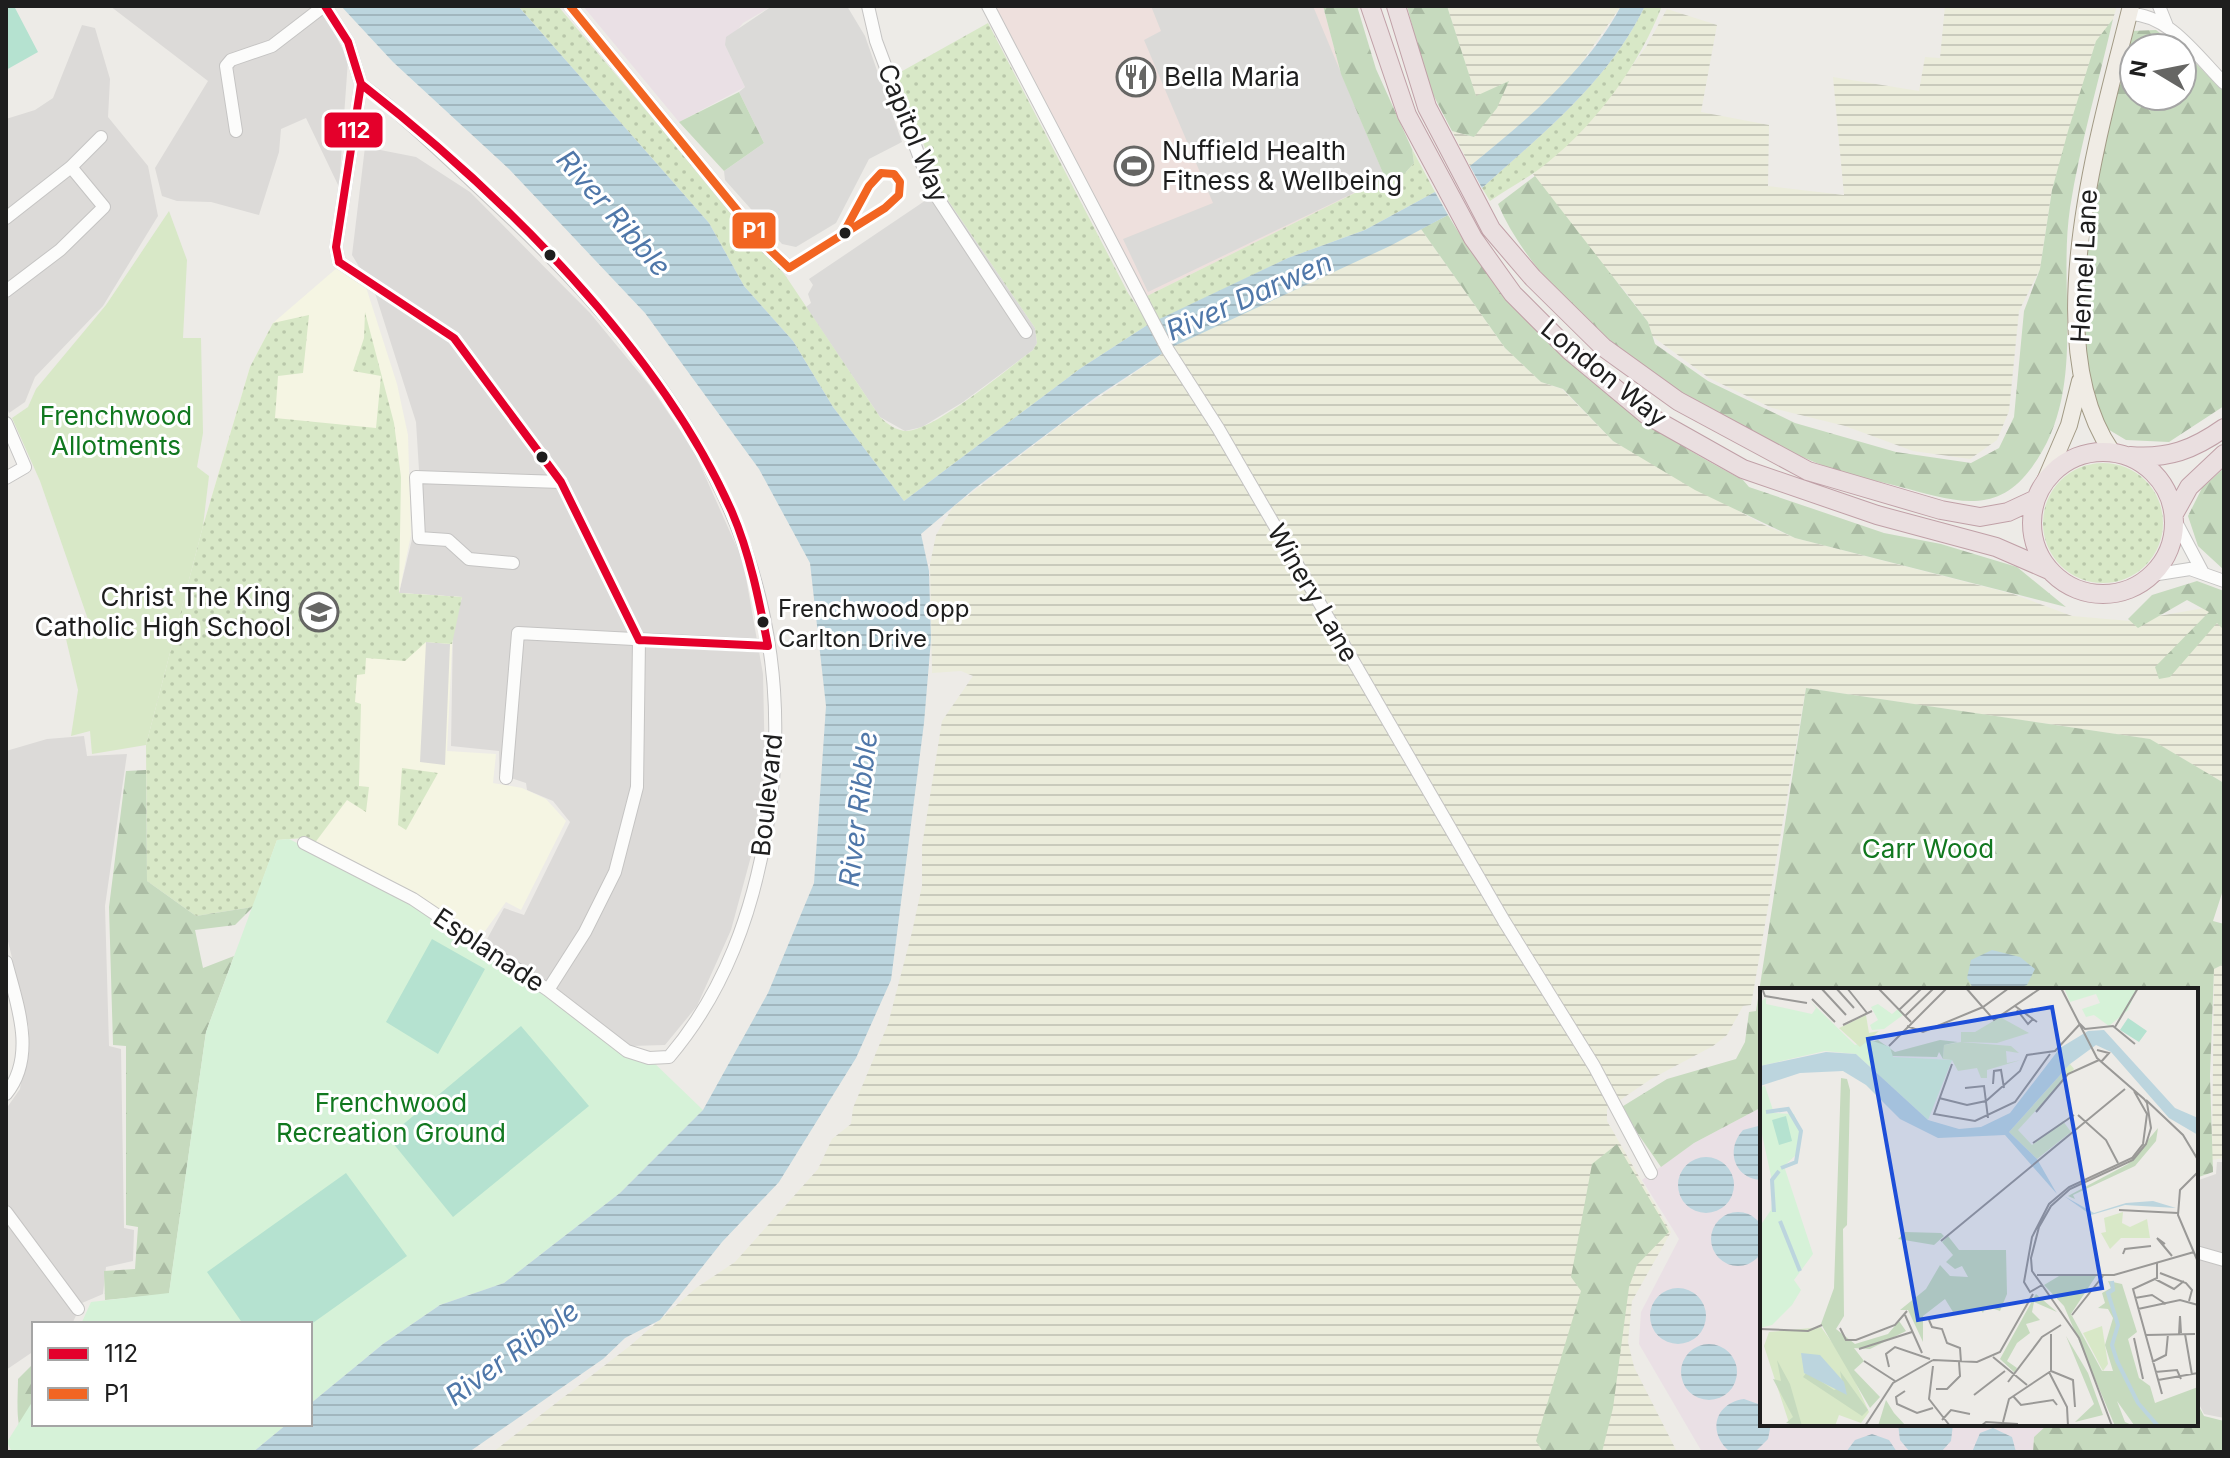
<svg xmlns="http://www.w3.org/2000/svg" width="2230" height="1458" viewBox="0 0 2230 1458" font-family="Inter,sans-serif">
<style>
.residential{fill:#dcdad8}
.commercial{fill:#eee0dd}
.industrial{fill:#eae0e5}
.education{fill:#f5f5e3}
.religious{fill:#dbdad8}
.farmland{fill:url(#farmland-rules)}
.grass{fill:url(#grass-dots)}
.forest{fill:url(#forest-firs)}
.park{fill:#d6f2d8}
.garden{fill:#d8e8c7}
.pitch{fill:#b5e2d0}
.water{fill:url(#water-rules)}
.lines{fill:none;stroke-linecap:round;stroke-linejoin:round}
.minor-casing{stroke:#c5c4c3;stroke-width:14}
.major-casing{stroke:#a29a85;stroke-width:18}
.highway-casing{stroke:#c0a0a7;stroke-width:20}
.minor{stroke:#fcfcfb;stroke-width:12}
.major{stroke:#f0ece5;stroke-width:16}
.highway{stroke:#eadfe0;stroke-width:18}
.bus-1-casing{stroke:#fff;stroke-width:14}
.bus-2-casing{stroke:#fff;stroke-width:14}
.bus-1{stroke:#e4002b;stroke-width:8}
.bus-2{stroke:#f26522;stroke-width:8}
.bus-dot{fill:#1e1e1e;stroke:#fff;stroke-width:3}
.labels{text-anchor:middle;stroke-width:6;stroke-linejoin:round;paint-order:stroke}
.bus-label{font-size:24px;fill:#1e1e1e;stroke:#fff;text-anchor:start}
.poi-label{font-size:26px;fill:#1e1e1e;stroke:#fff;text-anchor:start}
.street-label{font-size:26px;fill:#1e1e1e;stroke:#fff}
.park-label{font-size:26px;fill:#11781f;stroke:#fff}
.water-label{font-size:28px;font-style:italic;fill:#4f77a9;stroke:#fff}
.inset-river{fill:none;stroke:#bcd5de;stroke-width:4}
.inset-road{fill:none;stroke:#9a9997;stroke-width:2}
.view{fill:#1d4ed8;fill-opacity:0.15;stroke:#1d4ed8;stroke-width:4}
.inset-edge{fill:none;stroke:#1e1e1e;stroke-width:4}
.line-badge{stroke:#fff;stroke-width:3}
.badge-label{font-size:22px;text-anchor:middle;font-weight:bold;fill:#fff}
</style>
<defs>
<pattern id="farmland-rules" width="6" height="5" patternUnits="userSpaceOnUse" patternTransform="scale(2)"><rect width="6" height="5" fill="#ebecdb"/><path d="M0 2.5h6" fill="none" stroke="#c9cabc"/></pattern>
<pattern id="grass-dots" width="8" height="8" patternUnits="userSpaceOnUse" patternTransform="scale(2)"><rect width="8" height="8" fill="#d8e8c7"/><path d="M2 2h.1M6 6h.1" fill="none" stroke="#b9c7aa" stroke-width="1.8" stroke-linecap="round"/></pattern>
<pattern id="forest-firs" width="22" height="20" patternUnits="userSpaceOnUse" patternTransform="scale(2)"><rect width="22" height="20" fill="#c6dabe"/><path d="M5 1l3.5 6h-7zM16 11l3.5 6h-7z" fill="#aabba3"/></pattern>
<pattern id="water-rules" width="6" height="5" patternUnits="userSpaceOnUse" patternTransform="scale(2)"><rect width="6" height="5" fill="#bcd5de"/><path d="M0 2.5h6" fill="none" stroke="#a1b6be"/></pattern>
</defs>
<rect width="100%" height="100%" fill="#edebe7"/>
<path class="residential" d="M110 6H315L330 24 348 60 339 187 306 118 281 129 279 152 259 215 211 202 177 201 162 196 155 168 208 81Z
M82 25 95 28 110 79 108 117 148 166 158 216 103 306 35 377 25 402 9 413 6 406V119L35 110 53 98Z
M365 147 416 157 470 192 590 313 650 386 693 449 743 561 763 674 765 769 753 849 731 930 697 1006 665 1045 630 1046 486 941 504 908 524 915 570 822 553 801 527 790 526 783 499 774V751L451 746 453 627 462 597 399 593 421 502 416 422 375 293 352 255Z
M84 736 87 756 127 754 105 906 109 1046 121 1049 124 1228 134 1230 133 1261 106 1267 103 1294 82 1303 72 1324H34V1351L6 1370V1109L20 1089 29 1028 6 933V751L47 739Z
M2217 1162H2224V1418L2204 1414 2196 1398V1181L2216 1174Z"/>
<path class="commercial" d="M988 6H1323L1341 74 1385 178 1147 296Z"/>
<path class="industrial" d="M583 6H772L743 23 725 45 745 87 679 122Z
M1762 1107V1424H2048L2034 1437 2033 1452H1702L1639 1344 1641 1312 1679 1239 1642 1180 1694 1143Z"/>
<path class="education" d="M338 267 365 284 397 384 408 435 411 535 399 593 462 597 453 627 447 751 496 754 493 783 522 788 546 799 566 821 521 910 506 902 480 938 304 838 277 840 253 907 203 526 250 367 273 323Z"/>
<path class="religious" d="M772 6H847L865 36 902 142 869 159 836 223 796 247 782 244 725 180 724 171 764 143 739 92 745 87 725 45 726 37Z
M1151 6H1313L1385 178 1148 292 1123 239 1213 203 1144 40 1161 31Z
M941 190 1035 328 1037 343 1033 350 963 402 922 427 905 431 880 417 806 307 811 303 808 294 813 285 809 279Z
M426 642 450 644 445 765 420 762Z"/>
<path class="farmland" d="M1447 6H1621L1573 75 1541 108 1470 166 1452 131 1474 137 1507 82 1476 97Z
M1945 6H2117L2113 19 2095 44 2052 190 2040 269 2019 311 2009 411 1997 440 1970 459 1913 451 1845 426 1772 408 1709 378 1652 336 1648 322 1625 291 1589 249 1533 174 1570 142 1610 95 1646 47 1667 9 1717 25 1701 112 1769 125 1768 186 1844 195 1833 77 1919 91 1925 57 1940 58Z
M1421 229 1505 348 1541 382 1562 389 1613 441 1762 524 1795 538 2013 594 2072 616 2130 621 2210 607 2224 616V783L2149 739 1806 688 1751 1005 1743 1006 1727 1035 1713 1046 1651 1079 1607 1109V1121L1671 1232 1632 1301 1628 1342 1634 1367 1677 1452H493L631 1345 696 1288 735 1262 818 1169 832 1139 851 1124 853 1108 888 1024 912 932 922 886V846L942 721 973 676 961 671 932 673 930 564 936 535 953 507 1072 416 1172 347Z
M2224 964V1158L2212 1160 2214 969Z"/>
<path class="grass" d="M518 6H558L785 275 880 417C887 424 897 431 907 431 937 429 1007 369 1033 350L1037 343 1035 328 941 190 897 74 988 23 1128 293 1149 324 1081 368 904 501 833 407 793 341 744 286 709 223Z
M1645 6H1662C1639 65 1597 123 1547 163 1530 177 1509 188 1490 201L1482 188C1543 133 1608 82 1645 6Z
M1412 149 1435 192 1365 230 1288 258 1159 320 1147 296 1385 178 1405 173 1414 163Z
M365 312 394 423 401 477 399 593 462 597 452 644 426 642 405 661 366 658 365 674 357 675 355 702 361 704 359 786 369 787 366 812 347 800 314 844 304 838 277 840 253 907 196 916 147 881 146 745 203 526 250 367 273 323 309 315 303 373 278 376 275 418 376 428 381 376 353 371 364 338Z
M2043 523a60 60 0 1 1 120 0a60 60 0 1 1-120 0Z
M402 768 438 773 406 830 398 825Z"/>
<path class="forest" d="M1323 6H1357L1376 69 1412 149 1414 163 1405 173 1385 178 1341 74Z
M1407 6H1447L1476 96 1509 81 1497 108 1474 137 1452 131 1427 83Z
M2113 19C2099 81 2080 144 2070 208 2057 297 2089 394 2029 471 1993 518 1948 499 1897 486 1874 480 1849 476 1827 467 1714 424 1547 319 1498 204L1535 176 1648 322 1655 344 1708 381 1795 423 1896 452 1971 463 1999 448 2014 417 2024 311 2040 269 2052 190 2068 131 2096 41Z
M2156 30 2180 48H2134V96H2182V50L2224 91V406L2169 442 2126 440 2101 425 2088 385 2083 259 2093 196 2129 31Z
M739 92 764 143 724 171 679 122Z
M1448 215C1517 332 1623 418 1743 480L1749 487 1884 533 1941 544 2017 567 2066 607 1795 538 1695 490 1613 441 1563 389 1541 382 1505 348 1421 229Z
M2224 468V570L2198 546 2188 516 2202 488Z
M2197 581 2224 591V630L2217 623 2170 677 2159 679 2155 667 2209 612 2187 600 2138 628 2128 619 2152 595Z
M1806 688 2150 739 2224 783V887L2213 921 2224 924V964L2214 969 2210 1076 2213 1172 2196 1178V990H1762V1107L1694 1143 1661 1167 1620 1108 1667 1079 1736 1059 1745 1042 1749 1012 1756 1011Z
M146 770 147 881 196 916 253 907 235 925 195 930 203 968 234 956 206 1032 169 1294 105 1300 104 1271 135 1269 138 1227 126 1225V1046L113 1045 109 907 126 771Z
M1617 1144 1669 1232 1637 1265 1629 1287 1613 1408 1602 1452H1543L1536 1441 1581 1291 1571 1277 1592 1164Z
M34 1363V1424L20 1428C16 1417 18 1392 18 1379Z
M2196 1401 2204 1416 2224 1421V1452H2033L2034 1437 2048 1424H2196Z"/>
<path class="park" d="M289 839 422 905 627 1050 649 1058 703 1110 620 1193 504 1283 440 1305 383 1344 310 1404V1324H81L91 1302 169 1293 206 1032 277 840Z
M34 1399V1424H287L253 1452H12L7 1442Z"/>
<path class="garden" d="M169 211 187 260 183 338H201L203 433 197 467 209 476 203 526 146 745 92 754 90 731 71 736 78 690 66 639 92 631 40 481 12 418 28 407 36 389 106 305Z"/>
<path class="pitch" d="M6 6H14L38 52 6 70Z
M432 939 485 969 438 1054 386 1022Z
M521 1026 589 1106 453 1217 388 1137Z
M346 1173 407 1256 310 1325 243 1324 207 1272Z"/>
<path class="water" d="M341 6H518L709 223 744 286 793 341 833 407 904 501 1081 368 1149 324 1288 258 1365 230 1435 192 1448 215 1390 246 1172 347 1096 397 974 489 921 534 929 571 931 639 924 723 891 980 856 1058 779 1182 722 1242 660 1320 625 1338 603 1359 469 1452H253L287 1424H310V1404L383 1344 440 1305 504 1283 620 1193 703 1110 768 993 814 883 826 706 810 563 759 469 645 313 509 169 393 62Z
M1621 6H1645C1608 82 1543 133 1482 188L1470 166C1527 119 1585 73 1621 6Z
M1992 950 2020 957 2035 969 2027 985 2012 990H1974L1967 978 1971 960Z
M1762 1125V1180C1734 1179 1725 1150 1743 1130Z
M1678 1185a28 28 0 1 1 56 0a28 28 0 1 1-56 0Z
M1711 1239a27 27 0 1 1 54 0a27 27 0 1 1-54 0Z
M1650 1316a28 28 0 1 1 56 0a28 28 0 1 1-56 0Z
M1681 1372a28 28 0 1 1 56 0a28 28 0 1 1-56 0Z
M1744 1399 1761 1405 1762 1424H1771L1768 1439 1755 1452 1729 1451C1707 1432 1715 1403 1744 1399Z
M1898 1424H1953L1951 1441 1941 1452H1910L1900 1440Z
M1993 1428 2012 1437 2016 1452H1972L1980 1433Z
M1872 1434 1889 1440 1897 1452H1846L1855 1440Z"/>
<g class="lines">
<g class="minor-casing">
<path id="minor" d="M325 6 348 42 361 84 336 247 339 262 454 338 561 482 639 640 637 787 615 872 585 932 548 990
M570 6 768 248 789 268
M868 6 876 41 931 188 1026 332
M988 6 1168 350 1218 428 1504 921 1594 1066 1651 1173
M2159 6 2167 26
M2129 14C2169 14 2197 56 2224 83
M236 131 226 66 231 60 272 46 324 6
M6 218 71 167 101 137
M6 291 60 250 104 207 71 167
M6 423 25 467 6 478
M2174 518 2202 571
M513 563 469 559 448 540 419 538 416 477 561 482
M2152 575 2190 569 2224 581
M506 778 518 633 768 646
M304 843 413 899 548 990 627 1051 649 1058 669 1057C725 991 753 912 767 827 811 561 677 372 492 200 449 160 408 119 361 84
M6 962C17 1004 37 1056 6 1094
M6 1212 78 1309
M2196 1252 2224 1260"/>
</g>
<g class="major-casing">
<path id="major" d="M2112 452C2035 341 2101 127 2131 6
M2045 481 2069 425 2080 381"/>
</g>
<g class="highway-casing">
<path id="highway" d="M1370 6 1407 115 1473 238 1513 294 1569 350 1647 415 1743 469 1877 515 1996 547 2049 570
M1396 6 1427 107 1491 229 1533 278 1603 347 1678 401 1808 471 1941 510 1980 517 2008 512 2036 499
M2032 523a71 71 0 1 1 142 0a71 71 0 1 1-142 0Z
M2130 456C2168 459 2193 450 2224 428
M2174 514 2189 487 2224 454"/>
</g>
<use href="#minor" class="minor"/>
<use href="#major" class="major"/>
<use href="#highway" class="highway"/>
<g class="bus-1-casing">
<path id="bus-1" d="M325 6 348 42 361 84 336 247 339 262
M361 84C500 192 660 349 732 512 750 554 759 600 768 646
M339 262 454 338 561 482 639 640
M639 640 768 646"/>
</g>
<g class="bus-2-casing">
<path id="bus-2" d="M570 6 768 248 789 268 885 208 899 195 900 182 894 174 881 173 869 186 844 232"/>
</g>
<use href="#bus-1" class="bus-1"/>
<use href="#bus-2" class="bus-2"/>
</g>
<defs>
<g id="restaurant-ring" transform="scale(2)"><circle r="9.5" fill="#fff" stroke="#666664" stroke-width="1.5"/><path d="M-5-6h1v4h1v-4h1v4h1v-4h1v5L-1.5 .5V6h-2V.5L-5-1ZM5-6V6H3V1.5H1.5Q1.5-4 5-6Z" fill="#666664"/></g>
<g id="stadium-ring" transform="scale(2)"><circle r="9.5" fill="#fff" stroke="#666664" stroke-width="1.5"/><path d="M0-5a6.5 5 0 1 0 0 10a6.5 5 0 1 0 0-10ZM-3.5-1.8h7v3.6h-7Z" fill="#666664"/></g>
<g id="school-ring" transform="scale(2)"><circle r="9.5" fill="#fff" stroke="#666664" stroke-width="1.5"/><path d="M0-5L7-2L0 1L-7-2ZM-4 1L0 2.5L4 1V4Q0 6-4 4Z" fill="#666664"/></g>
</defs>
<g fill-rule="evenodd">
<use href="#restaurant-ring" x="1136" y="77"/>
<use href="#stadium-ring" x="1134" y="166"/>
<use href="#school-ring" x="319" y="612"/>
</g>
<g class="bus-dot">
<circle cx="845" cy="233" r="7"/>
<circle cx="550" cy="255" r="7"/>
<circle cx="542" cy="457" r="7"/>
<circle cx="763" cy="622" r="7"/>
</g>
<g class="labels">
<g class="bus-label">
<text x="778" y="617">Frenchwood opp<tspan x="778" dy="30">Carlton Drive</tspan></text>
</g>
<g class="poi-label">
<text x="1164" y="86">Bella Maria</text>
<text x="1162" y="160">Nuffield Health<tspan x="1162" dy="30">Fitness &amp; Wellbeing</tspan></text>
<text x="291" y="606" text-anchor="end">Christ The King<tspan x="291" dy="30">Catholic High School</tspan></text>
</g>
<g class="street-label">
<text transform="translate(913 133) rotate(68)" y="9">Capitol Way</text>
<text transform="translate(2084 266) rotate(-87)" y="9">Hennel Lane</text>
<text transform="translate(1604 373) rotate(39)" y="9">London Way</text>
<text transform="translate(1313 593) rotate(60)" y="9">Winery Lane</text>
<text transform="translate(767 795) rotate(-84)" y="9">Boulevard</text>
<text transform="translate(489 950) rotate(34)" y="9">Esplanade</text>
</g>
<g class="park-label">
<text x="116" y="425">Frenchwood<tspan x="116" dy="30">Allotments</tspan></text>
<text x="1928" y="858">Carr Wood</text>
<text x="391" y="1112">Frenchwood<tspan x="391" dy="30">Recreation Ground</tspan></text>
</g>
<g class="water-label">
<text transform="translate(614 213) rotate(49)" y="10">River Ribble</text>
<text transform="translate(1249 296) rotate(-24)" y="10">River Darwen</text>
<text transform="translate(858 809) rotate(-83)" y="10">River Ribble</text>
<text transform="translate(512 1353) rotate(-36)" y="10">River Ribble</text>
</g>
</g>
<g transform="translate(1760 988)">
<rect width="438" height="438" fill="#edebe7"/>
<path d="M201 54 251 58 259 65 246 63 247 75 261 72 227 82V90H221L217 80 198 83 192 72 183 71 184 57ZM310 76 314 81 258 142 272 157 303 133 311 144 277 171 249 144ZM363 224 362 235 370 239 387 231 390 250H361L350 261 341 245 346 244 344 230ZM342 338 348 376 343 383 323 345ZM61 339 86 374 109 424 101 435 79 427 75 438H30L4 358 9 344Z" fill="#d8e8c7"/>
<path d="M118 52 135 64 180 52 198 54 184 57 183 71 179 64 177 69 132 68 107 55ZM81 90 87 91 90 102 87 237 83 241 84 328 76 341 95 356 128 346 139 333 146 343 110 361 94 360 104 373 94 382 120 409 110 420 61 336 74 300ZM398 140 396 153 375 178 313 207 315 211 308 208 368 176ZM145 244 181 245 184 248 174 257 138 251ZM188 248 199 262H246L247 306 240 323 226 318 223 325 219 320 193 324 185 311 163 328V354L148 322H140L166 301 180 277 190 288 208 289 202 278 195 281 186 274 193 267 182 254ZM299 288H336L311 326 342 383H353L345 357 353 330 348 321 338 320 345 315 342 305 351 300 348 293 362 296 377 344 368 351 379 390 390 398 395 415 438 399V438L374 437 357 413 365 434 374 438H355L304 318 284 297ZM276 306 297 324 274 314 272 324 280 332 266 336 270 345 257 355 247 373 257 380 255 385 240 371ZM306 348 328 385 343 427 315 434 334 416ZM17 372 30 396 42 438 26 435 33 429 13 391 21 393ZM80 383 108 422 102 428 43 389 47 384 74 402 83 399ZM126 412 134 425 146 438H118Z" fill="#c6dabe"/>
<path d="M304 0H377L368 22 349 38 334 27 326 29 322 21 340 15 336 6 310 14ZM6 10V16L52 26 56 20 50 13 95 57 110 52 130 59 133 69 192 72 168 132 96 66 65 63 0 78V14ZM118 16 132 26 138 21 143 27 124 41 112 42 110 37 118 32 111 19ZM5 98 14 125 34 126 40 143 36 167 24 178 53 266 34 292 41 302 32 317 12 337 0 340V238L11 222 14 202 0 137V99Z" fill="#d6f2d8"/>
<path d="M106 27 109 45 119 43 100 59 79 40ZM240 29 269 45 237 55 201 54V44H215Z" fill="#d8e8c7"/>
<path d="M368 30 387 43 379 54 360 42ZM26 128 32 153 19 157 12 132Z" fill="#b5e2d0"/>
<path d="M344 42 415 120 438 130V147L409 130 351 64 336 57 310 76 249 144 277 171 297 206 245 147 178 150 140 131 106 97 83 83 40 85 0 98V78L66 64 96 66 168 132 199 141 221 139 250 125 300 60 328 43ZM304 208 334 225 366 215 393 213 416 220 365 217 331 227ZM41 365 60 367 84 394 87 407 44 385Z" fill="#bcd5de"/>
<path class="inset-river" d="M6 124 28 121 41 143 36 174 21 180M14 224 12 192 19 183M20 233 40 283M352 293 353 302 348 305 358 337 352 357 357 373 378 415 398 438"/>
<path class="inset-road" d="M2 0 5 8 47 15M61 0 86 27M76 0 94 20M87 0 107 25M118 0 151 34M206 0 234 32 281 0M301 0 337 70 384 111 387 115 391 140 386 156 373 172 310 201 291 218 279 239 271 270 272 283 282 297 270 304 264 294 272 249 289 216 309 199 372 170 383 156 387 126 374 103M52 11 75 34M255 18 277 34M139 22 162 0M257 22 268 36 273 31M145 28 174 0M83 37 112 23M147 38 163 44 223 19 249 0M355 39 378 0M129 58 187 0M337 62 349 65 341 74M192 76 174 126 215 133 255 114 290 66M233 96 234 83 241 82 244 100M205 100 224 98 228 130M179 110 207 117 226 113 260 83 267 67 295 63 320 36 325 41 353 38 375 56M386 112 423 147 438 172M276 124 308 86 339 72M318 127 346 152 358 175M273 155 314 127M438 184 420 202 418 227 438 274M359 222 418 225M181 253 365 101M405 256 397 250 412 268M363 266 365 261 391 258M397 275V290L373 301 402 406M400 285 426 295 432 302 429 313M277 287H354L434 264M395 291 414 301 424 293M282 297 319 350 352 438M375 310 392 307 406 316M378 321 420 312 438 317M438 323V362M145 327 162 365M312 327 343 288M169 332 172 339 182 341 187 355 200 360 201 374M80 340 86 352H96L135 337 147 323M0 341 48 343 62 337M419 346 420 328 421 345M425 346 432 387M386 347 435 346M374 350 383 391M99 361 152 344M233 369 267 397M173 372 217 374 240 364 273 306M104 373 135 393M392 374 406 367 408 346M173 378 169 411 190 438M129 379 126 366 135 359 170 371M291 383 313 392 315 419M291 383V346M289 384 307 419 308 438M395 384 417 382 421 391M398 392 438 385M248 394 282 349 301 337M176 401H187L200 388 199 374M145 403 136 409 137 416 157 425 173 420M214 407 245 383M253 408 261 417 293 412 297 417M182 432 191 422 210 426M243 434 249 411 291 383M105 438 133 395 173 372M221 438 226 434 258 436"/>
<path class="view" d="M292 19 342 300 158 332 108 51Z"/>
<rect width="438" height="438" class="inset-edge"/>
</g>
<g class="line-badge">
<rect x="323" y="111" width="61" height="38" rx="8" fill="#e4002b"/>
<rect x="731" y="211" width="46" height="39" rx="8" fill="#f26522"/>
</g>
<g class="badge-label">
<text x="354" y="138">112</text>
<text x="754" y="238">P1</text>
</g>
<rect width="2230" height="1458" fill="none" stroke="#1e1e1e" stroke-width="16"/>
<rect x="32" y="1322" width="280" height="104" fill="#ffffff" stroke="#a5a5a5" stroke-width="2"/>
<rect x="48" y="1348" width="40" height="12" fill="#e4002b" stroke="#a5a5a5" stroke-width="2"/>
<text x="104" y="1362" font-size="24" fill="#1e1e1e">112</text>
<rect x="48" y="1388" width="40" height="12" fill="#f26522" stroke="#a5a5a5" stroke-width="2"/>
<text x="104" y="1402" font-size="24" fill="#1e1e1e">P1</text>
<g transform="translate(2158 72) rotate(280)"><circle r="38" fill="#ffffff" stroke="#a5a5a5" stroke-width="2"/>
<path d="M0-6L14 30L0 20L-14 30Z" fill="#666664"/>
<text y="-12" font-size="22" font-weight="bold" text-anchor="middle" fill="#1e1e1e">N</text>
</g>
</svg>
